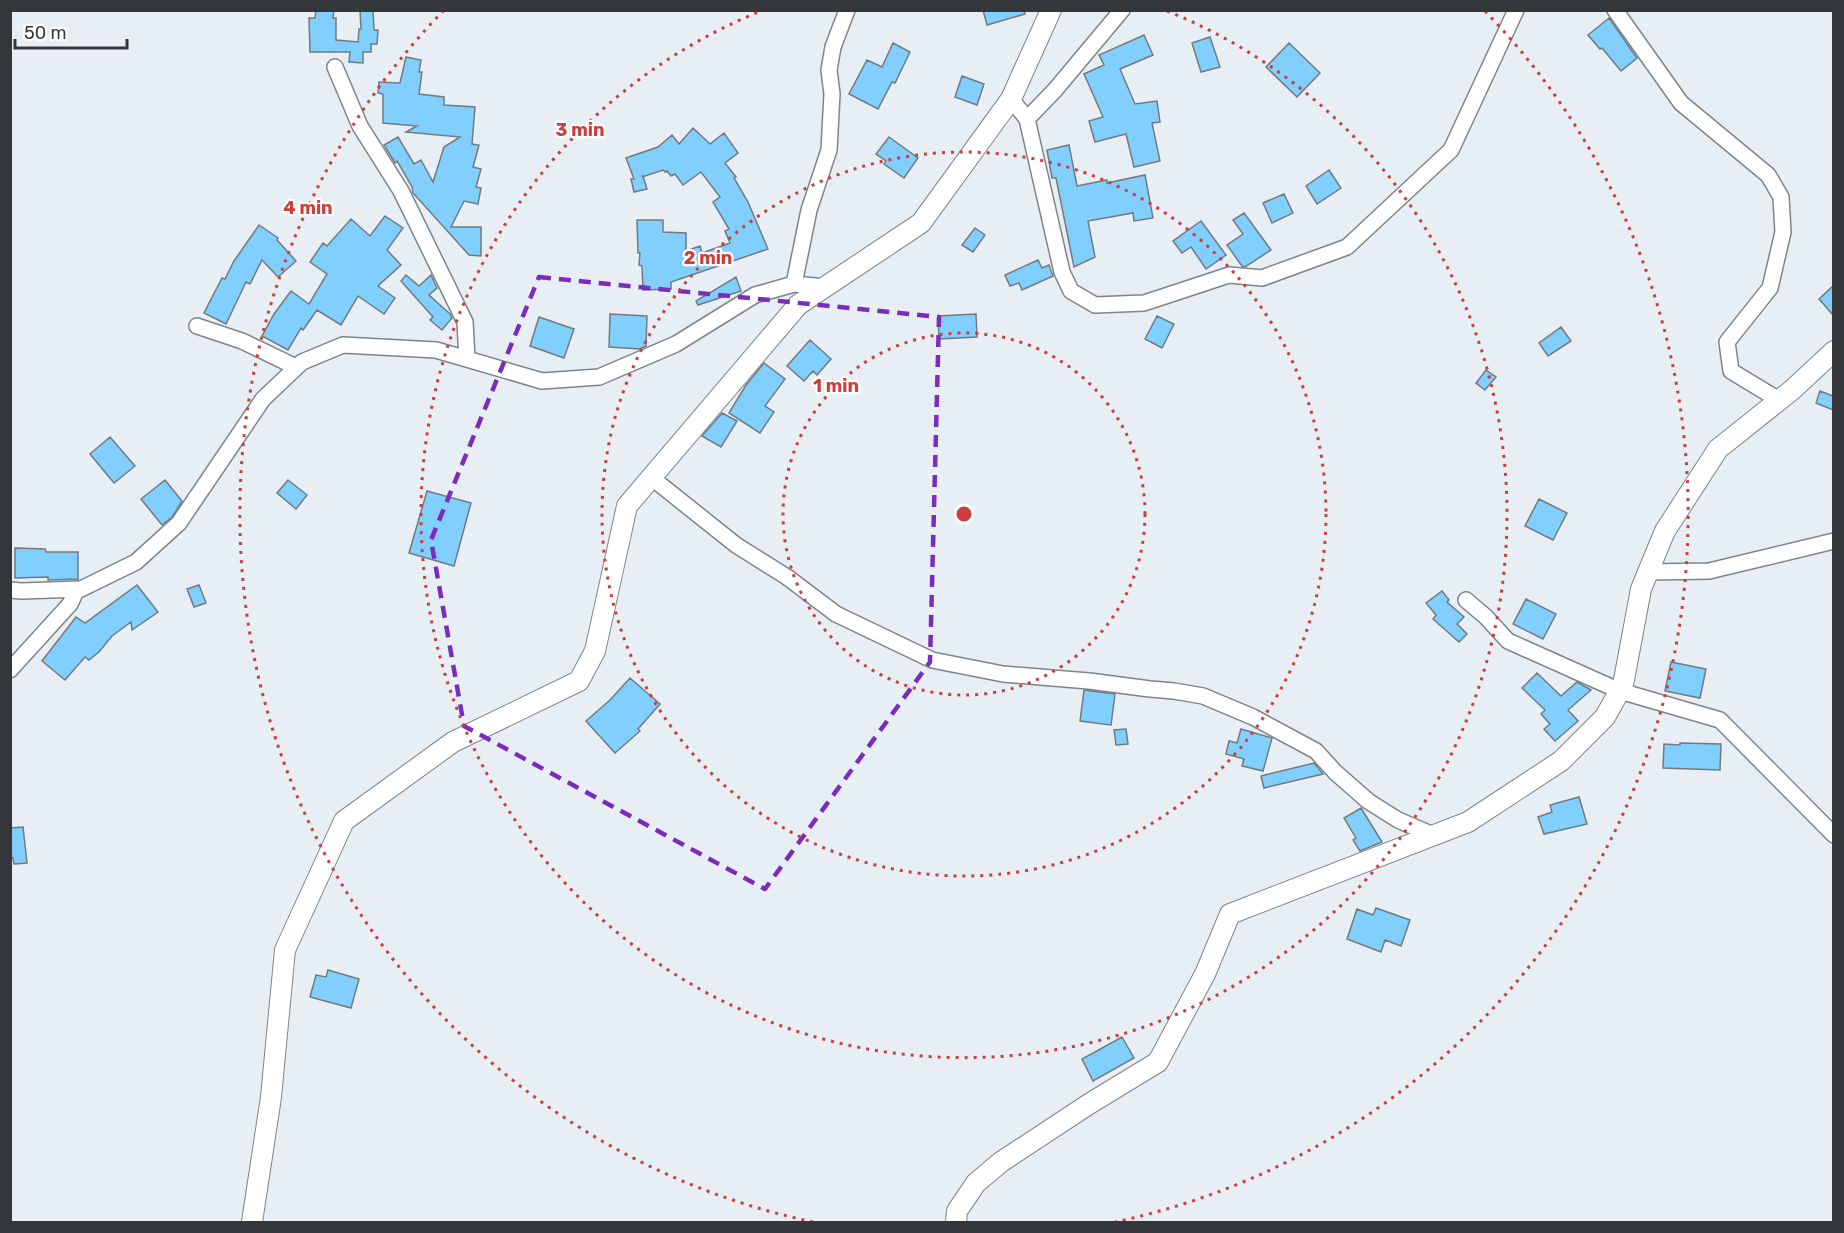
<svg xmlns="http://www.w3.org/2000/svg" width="1844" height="1233" viewBox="0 0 1844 1233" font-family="Rubik,sans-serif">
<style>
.building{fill:#80cffe;stroke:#737a7f;stroke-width:1.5}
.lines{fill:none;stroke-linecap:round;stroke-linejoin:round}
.minor-casing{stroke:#7e8589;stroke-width:18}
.tertiary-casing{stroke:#7e8589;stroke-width:22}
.minor{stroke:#fff;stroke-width:15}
.tertiary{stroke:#fff;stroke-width:20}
.marked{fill:none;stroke:#7b2cbf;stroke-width:4.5;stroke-dasharray:12 8;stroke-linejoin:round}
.ring{fill:none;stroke:#cc3d3b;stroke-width:3;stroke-dasharray:3 6}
.centre{fill:#cc3d3b;stroke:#fff;stroke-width:3}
.ring-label{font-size:18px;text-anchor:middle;font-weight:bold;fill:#cc3d3b;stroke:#fff;stroke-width:4.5;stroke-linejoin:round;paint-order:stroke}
</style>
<rect width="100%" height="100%" fill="#e7eff4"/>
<path class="building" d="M316 10H334L333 18H336V40L358 42 359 29H361L360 10H373L374 30H378L377 44H371V52H363V63L349 62 350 52H310L309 18H315Z
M983 10H1024L1025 14 987 25Z
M1609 18 1637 58 1621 71 1602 48 1600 49 1588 35Z
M1144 35 1153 55 1120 69 1135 104 1157 101 1160 122 1152 123 1160 161 1134 167 1126 134 1095 142 1089 121 1103 117 1084 74 1104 65 1099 55Z
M1210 37 1220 67 1201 72 1192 43Z
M893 43 910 52 895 83 892 82 878 109 849 94 867 60 882 67Z
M1289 43 1320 73 1297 97 1266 67Z
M406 57 421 60 419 72H422L419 94 444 97V105L475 107 472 144 479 145 473 167 481 169 476 187 481 188 478 204 464 201 451 227H481V256L469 255 413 193 412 187 397 161 395 163 384 145 398 137 414 164 421 160 433 182 444 147 460 137 406 132 417 126 383 123V94L378 93 379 82 400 83Z
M962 76 984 84 977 105 955 97Z
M693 128 710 144 724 133 738 153 725 163 736 177 734 178 748 202 768 249 671 282V289L643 290 642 266 639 265 640 253H638L637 220H663V232L686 233V251L700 246 702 253 730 243 725 231 729 229 713 202 720 197 701 172 683 185 675 174 671 176 667 171 665 172 663 170 642 177 643 176 647 189 634 192 631 179H634L626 158 658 147 672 135 679 144Z
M889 137 918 158 904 178 884 164 886 161 876 154Z
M1069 145 1077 186 1107 180V183L1145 175 1153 218 1134 221 1133 213 1088 221 1095 257 1074 267 1056 178H1052L1047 150Z
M1329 170 1341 188 1317 204 1306 186Z
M1284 194 1293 213 1272 223 1263 203Z
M1244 213 1271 250 1245 267 1242 266 1227 245 1243 234 1233 220Z
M385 216 403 228 387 250 401 265 378 286 395 298 384 314 358 296 341 325 317 310 303 330 301 328 288 350 262 336 274 314 291 291 309 304 327 274 310 262 323 243 327 246 351 219 370 236Z
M1201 221 1226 255 1206 269 1191 247 1182 253 1173 241Z
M259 225 278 238 277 240 296 261 278 277 262 260 250 284 246 282 226 324 204 313 222 278 225 279 234 261Z
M975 228 985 235 973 252 962 245Z
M1038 260 1042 268 1049 265 1053 276 1022 290 1019 283 1010 286 1005 275Z
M406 275 419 286 431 275 437 288 429 295 450 314 452 318 442 330 430 320 433 317 401 281Z
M736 277 741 291 698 305 696 301Z
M1833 286V315L1819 299Z
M610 314 647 316 646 346 640 349 609 347Z
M976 314 977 337 939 339 938 316Z
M1157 316 1174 324 1162 348 1145 339Z
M539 317 574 329 564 358 530 346Z
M1561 327 1571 341 1548 356 1539 343Z
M810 340 831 359 817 375 813 371 804 381 787 366Z
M764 363 785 379 765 406 774 412 760 433 729 413 746 385Z
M1486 370 1496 377 1485 390 1476 383Z
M1820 391 1833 396V410L1816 403Z
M722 413 737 421 721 447 702 436Z
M110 437 135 466 114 483 90 454Z
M165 480 182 501 172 517 162 525 141 499Z
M288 480 307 495 296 509 277 493Z
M427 491 471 503 454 566 409 553Z
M1539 499 1567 513 1553 540 1525 526Z
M15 548 45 549 46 552H78V579L48 580V577L15 578Z
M137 585 158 612 132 630 131 622 112 636 99 652 89 660 85 657 65 680 42 661 76 617 85 623Z
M199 585 206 603 194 607 187 589Z
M1442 591 1449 600 1447 602 1464 617 1457 624 1467 634 1459 642 1433 619 1436 615 1426 603Z
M1526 599 1556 614 1543 639 1513 624Z
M1671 662 1706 669 1700 698 1665 691Z
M1537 673 1561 696 1577 682 1591 690 1568 710 1578 721 1555 741 1544 729 1550 724 1541 714 1545 710 1522 688Z
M630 678 660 704 638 729 640 731 615 753 586 721 610 700Z
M1084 690 1115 694 1111 725 1080 721Z
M1126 729 1128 744 1116 745 1114 730Z
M1241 729 1272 738 1263 771 1242 766 1244 759 1226 754 1229 741 1237 743Z
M1680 743 1721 744 1720 770 1663 768 1664 744 1680 745Z
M1314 763 1323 774 1264 788 1261 776Z
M1579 797 1587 824 1544 834 1538 817 1552 812 1550 805Z
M1361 808 1382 842 1360 851 1353 840 1356 838 1344 818Z
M23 827 27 863 14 864 13 858H10V828Z
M1376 908 1410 920 1401 946 1385 940 1381 952 1347 939 1357 909 1373 915Z
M328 970 359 979 351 1008 310 997 316 975 326 977Z
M1122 1037 1134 1058 1093 1081 1082 1059Z"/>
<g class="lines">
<g class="minor-casing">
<path id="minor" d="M1615 10 1681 103 1768 175 1781 197 1783 232 1770 288 1727 342 1731 371 1779 400
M335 67 360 126 401 191 465 322 467 359
M1011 99 1027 119 1062 272 1071 291 1095 305 1144 303 1229 275 1262 278 1347 247 1451 150 1516 10
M1027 119 1055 90 1122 10
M794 284 809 210 829 150 832 94 829 70 833 47 847 10
M197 326 242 341 296 367
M652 478 736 545 787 577 836 614 932 660 1003 674 1089 681 1150 689 1174 691 1203 696 1253 717 1316 751 1335 772 1368 801 1398 820 1433 835
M1648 572 1709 571 1834 541
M10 590 21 591 81 589 136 562 179 523 263 399 302 362 343 345 436 350 542 381 599 377 676 344 755 295 794 284 826 287
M1466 600 1486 617 1508 641 1620 691 1720 720 1834 835
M10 670 70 604 77 589"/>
</g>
<g class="tertiary-casing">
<path id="tertiary" d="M252 1222 271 1097 285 950 344 821 453 742 579 681 595 651 627 506 798 305 921 223 1011 99 1051 10
M956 1222 957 1211 976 1183 1001 1162 1089 1104 1158 1062 1205 974 1230 914 1468 822 1561 761 1605 717 1623 685 1641 589 1648 572 1665 531 1718 449 1792 390 1834 351"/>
</g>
<use href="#minor" class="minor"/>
<use href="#tertiary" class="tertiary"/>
</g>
<path class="marked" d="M539 277 939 317 930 662 765 889 464 726 431 540Z"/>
<g class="ring">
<circle cx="964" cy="514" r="181"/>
<circle cx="964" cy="514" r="362"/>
<path d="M1167 11A543 543 0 1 1 761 11"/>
<path d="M813 1222A724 724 0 0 1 443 11M1485 11A724 724 0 0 1 1115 1222"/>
</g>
<circle cx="964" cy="514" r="9" class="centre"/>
<g class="ring-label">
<text x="580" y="136">3 min</text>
<text x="308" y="214">4 min</text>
<text x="708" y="264">2 min</text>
<text x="836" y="392">1 min</text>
</g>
<rect width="1844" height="1233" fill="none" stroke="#343739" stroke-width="24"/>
<path d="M15 39v9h112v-9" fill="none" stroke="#343739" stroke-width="3"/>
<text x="24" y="39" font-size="18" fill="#343739" stroke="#ffffff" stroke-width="4.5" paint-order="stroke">50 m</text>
</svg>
